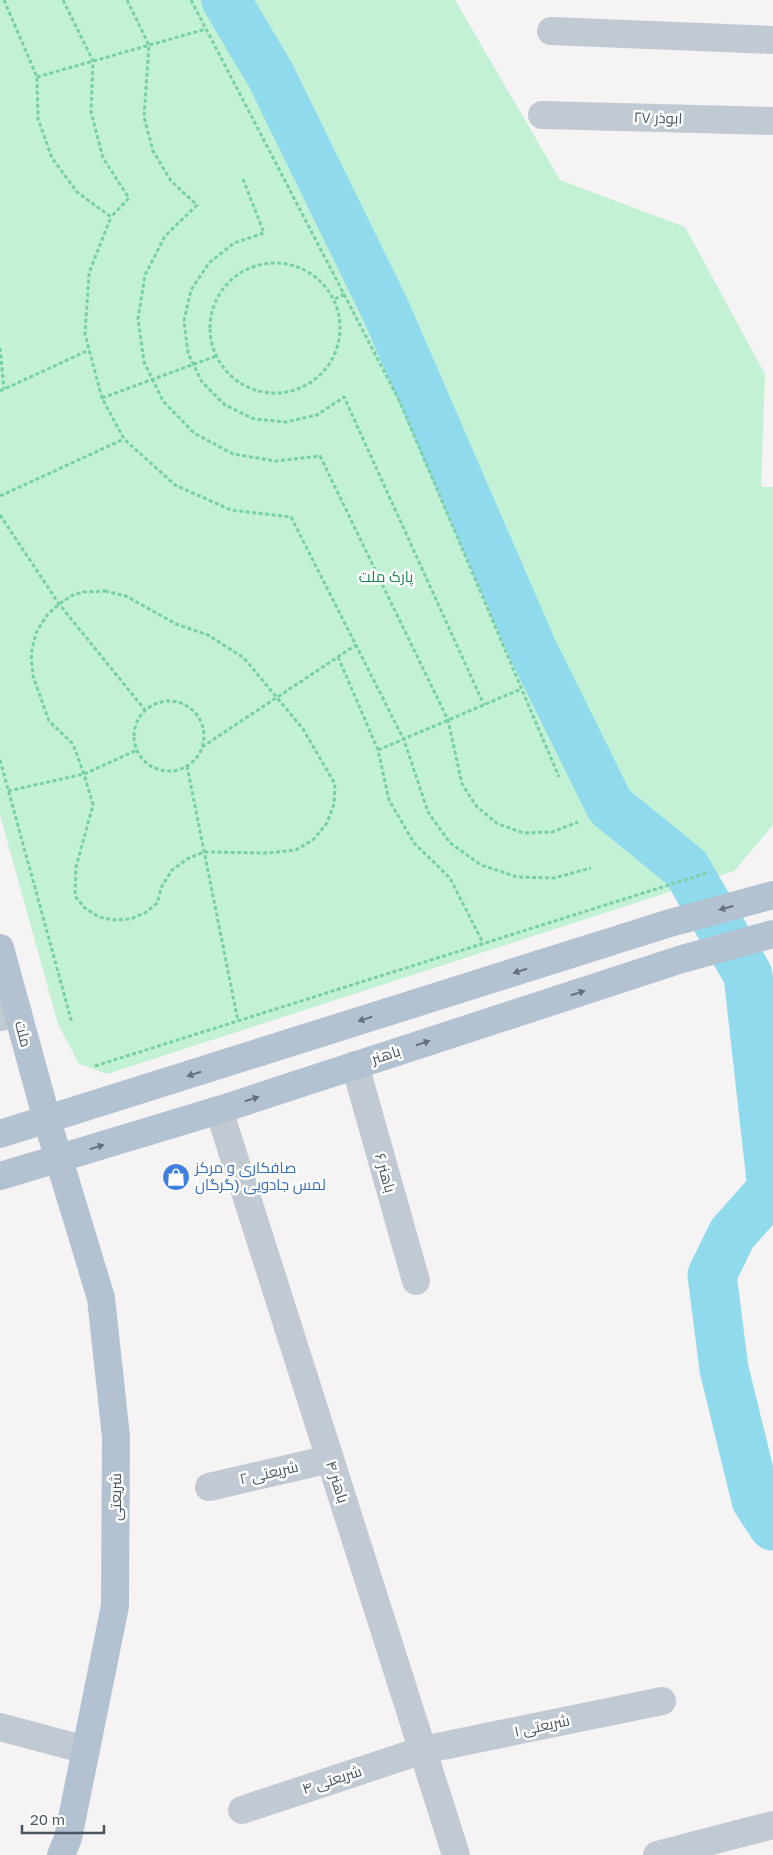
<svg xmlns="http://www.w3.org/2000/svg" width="773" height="1855" viewBox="0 0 773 1855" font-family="'Golos Text',Cairo,sans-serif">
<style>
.green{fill:#c3f1d5}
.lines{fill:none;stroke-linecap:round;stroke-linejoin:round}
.river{stroke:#90daee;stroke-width:49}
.path{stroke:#7ad0a6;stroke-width:3;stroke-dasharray:4 2.5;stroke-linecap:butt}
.minor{stroke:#c1cad2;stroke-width:28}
.major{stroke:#b3c2d1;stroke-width:28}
.oneway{fill:#64717d}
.labels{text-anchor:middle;stroke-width:5;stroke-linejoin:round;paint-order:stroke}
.street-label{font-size:15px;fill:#4a5661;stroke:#fff}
.park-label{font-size:15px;fill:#17864f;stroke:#fff}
.shop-label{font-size:15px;fill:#366cbe;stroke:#fff;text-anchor:start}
</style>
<rect width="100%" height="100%" fill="#f5f3f3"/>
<path class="green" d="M0 0H455L560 180 685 227 765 374 761 487H773V825L734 871 107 1074 79 1064 58 1024 0 815Z"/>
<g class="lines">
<path class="river" d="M226 0 271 76 385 309 532 648 610 806 686 868 748 975 772 1189 732 1234 712 1275 724 1369 756 1500 773 1526"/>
<path class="path" d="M4 0 37 77 38 119 52 158 77 192 111 217 89 273 85 334 102 398 124 439 175 485 231 510 291 517 404 740 428 812 450 843 481 865 517 877 554 878 591 868
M63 0 93 61 91 112 103 158 129 198 111 217
M127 0 149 45 144 117 153 151 171 181 197 205 165 236 145 275 138 319 144 362 163 401 194 433 233 454 276 461 320 456 448 720 462 784 477 807 498 824 524 833 552 832 578 822
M191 0 400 402 559 777
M37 77 206 29
M243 179 264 233 234 243 209 263 191 290 184 321 188 353 202 382 225 405 254 419 286 422 317 415 344 397 484 705
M210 328a65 65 0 1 1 130 0a65 65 0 1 1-130 0Z
M335 299 344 294
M0 348 4 389
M0 391 89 350
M102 398 216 356
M0 496 124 439
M0 515 59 604 145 710
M105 591 126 596 176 624 208 635 244 658 303 729 335 784 334 804 327 823 314 839 296 850 268 853 204 852 187 859 172 870 162 886 157 903 145 913 130 919 114 920 99 917 85 908 75 896 76 867 93 805 84 774 73 744 49 721 33 676 31 654 36 633 47 615 59 604 71 596 83 592Z
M338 657 378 750 389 800 414 843 450 878 483 943
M134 736a35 35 0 1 1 70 0a35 35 0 1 1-70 0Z
M202 747 356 645
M378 750 521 689
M0 760 72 1023
M187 766 238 1021
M8 791 84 774 137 750
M95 1066 710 872"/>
<path class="minor" d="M551 31 773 40
M542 115 773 121
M0 1017 18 1013
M355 1065 416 1281
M219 1110 456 1855
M209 1487 330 1459
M0 1727 86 1750
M242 1810 423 1750 662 1701
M657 1855 773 1825"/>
<path class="major" d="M0 948 47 1120 101 1298 116 1437 115 1606 68 1838 61 1855
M0 1134 670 923 773 895
M0 1176 219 1110 682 959 773 934"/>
</g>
<defs><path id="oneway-solid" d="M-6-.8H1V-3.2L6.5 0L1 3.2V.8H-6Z" transform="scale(1.25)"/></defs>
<g class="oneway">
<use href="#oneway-solid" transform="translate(726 908) rotate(165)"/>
<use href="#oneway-solid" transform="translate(520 971) rotate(162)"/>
<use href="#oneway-solid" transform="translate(578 993) rotate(-18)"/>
<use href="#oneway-solid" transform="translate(365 1019) rotate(162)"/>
<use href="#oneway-solid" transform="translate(423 1043) rotate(-18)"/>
<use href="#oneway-solid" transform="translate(194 1074) rotate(162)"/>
<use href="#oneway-solid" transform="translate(252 1099) rotate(-18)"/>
<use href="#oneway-solid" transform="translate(97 1147) rotate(-17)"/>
</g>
<defs>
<g id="shop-disc" transform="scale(1.4375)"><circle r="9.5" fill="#3f7fe0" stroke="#fff"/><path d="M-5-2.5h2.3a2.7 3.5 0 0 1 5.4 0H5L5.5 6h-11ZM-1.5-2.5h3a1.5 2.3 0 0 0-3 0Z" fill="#fff"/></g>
</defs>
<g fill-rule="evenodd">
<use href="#shop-disc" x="176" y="1177"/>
</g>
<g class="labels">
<g class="street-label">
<text transform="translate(658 118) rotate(2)" y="5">ابوذر ۲۷</text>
<text transform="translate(23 1034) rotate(75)" y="5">ملت</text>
<text transform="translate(386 1055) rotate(-18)" y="5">باهنر</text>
<text transform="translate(385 1173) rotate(74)" y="5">۶ باهنر</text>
<text transform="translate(269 1473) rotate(-13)" y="5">۲ شریعتی</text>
<text transform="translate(337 1482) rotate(72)" y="5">۴ باهنر</text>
<text transform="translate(116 1497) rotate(-90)" y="5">شریعتی</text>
<text transform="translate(542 1726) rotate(-12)" y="5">۱ شریعتی</text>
<text transform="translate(332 1780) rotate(-18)" y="5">۴ شریعتی</text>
</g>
<g class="park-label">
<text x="386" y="582">پارک ملت</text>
</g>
<g class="shop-label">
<text x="195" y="1173">صافکاری و مرکز<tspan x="195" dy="17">لمس جادویی (گرگان</tspan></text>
</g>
</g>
<path d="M22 1825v8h82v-8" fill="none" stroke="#4a5661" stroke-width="2.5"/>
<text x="30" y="1825" font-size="15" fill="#4a5661" stroke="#ffffff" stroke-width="4" paint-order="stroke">20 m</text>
</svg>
